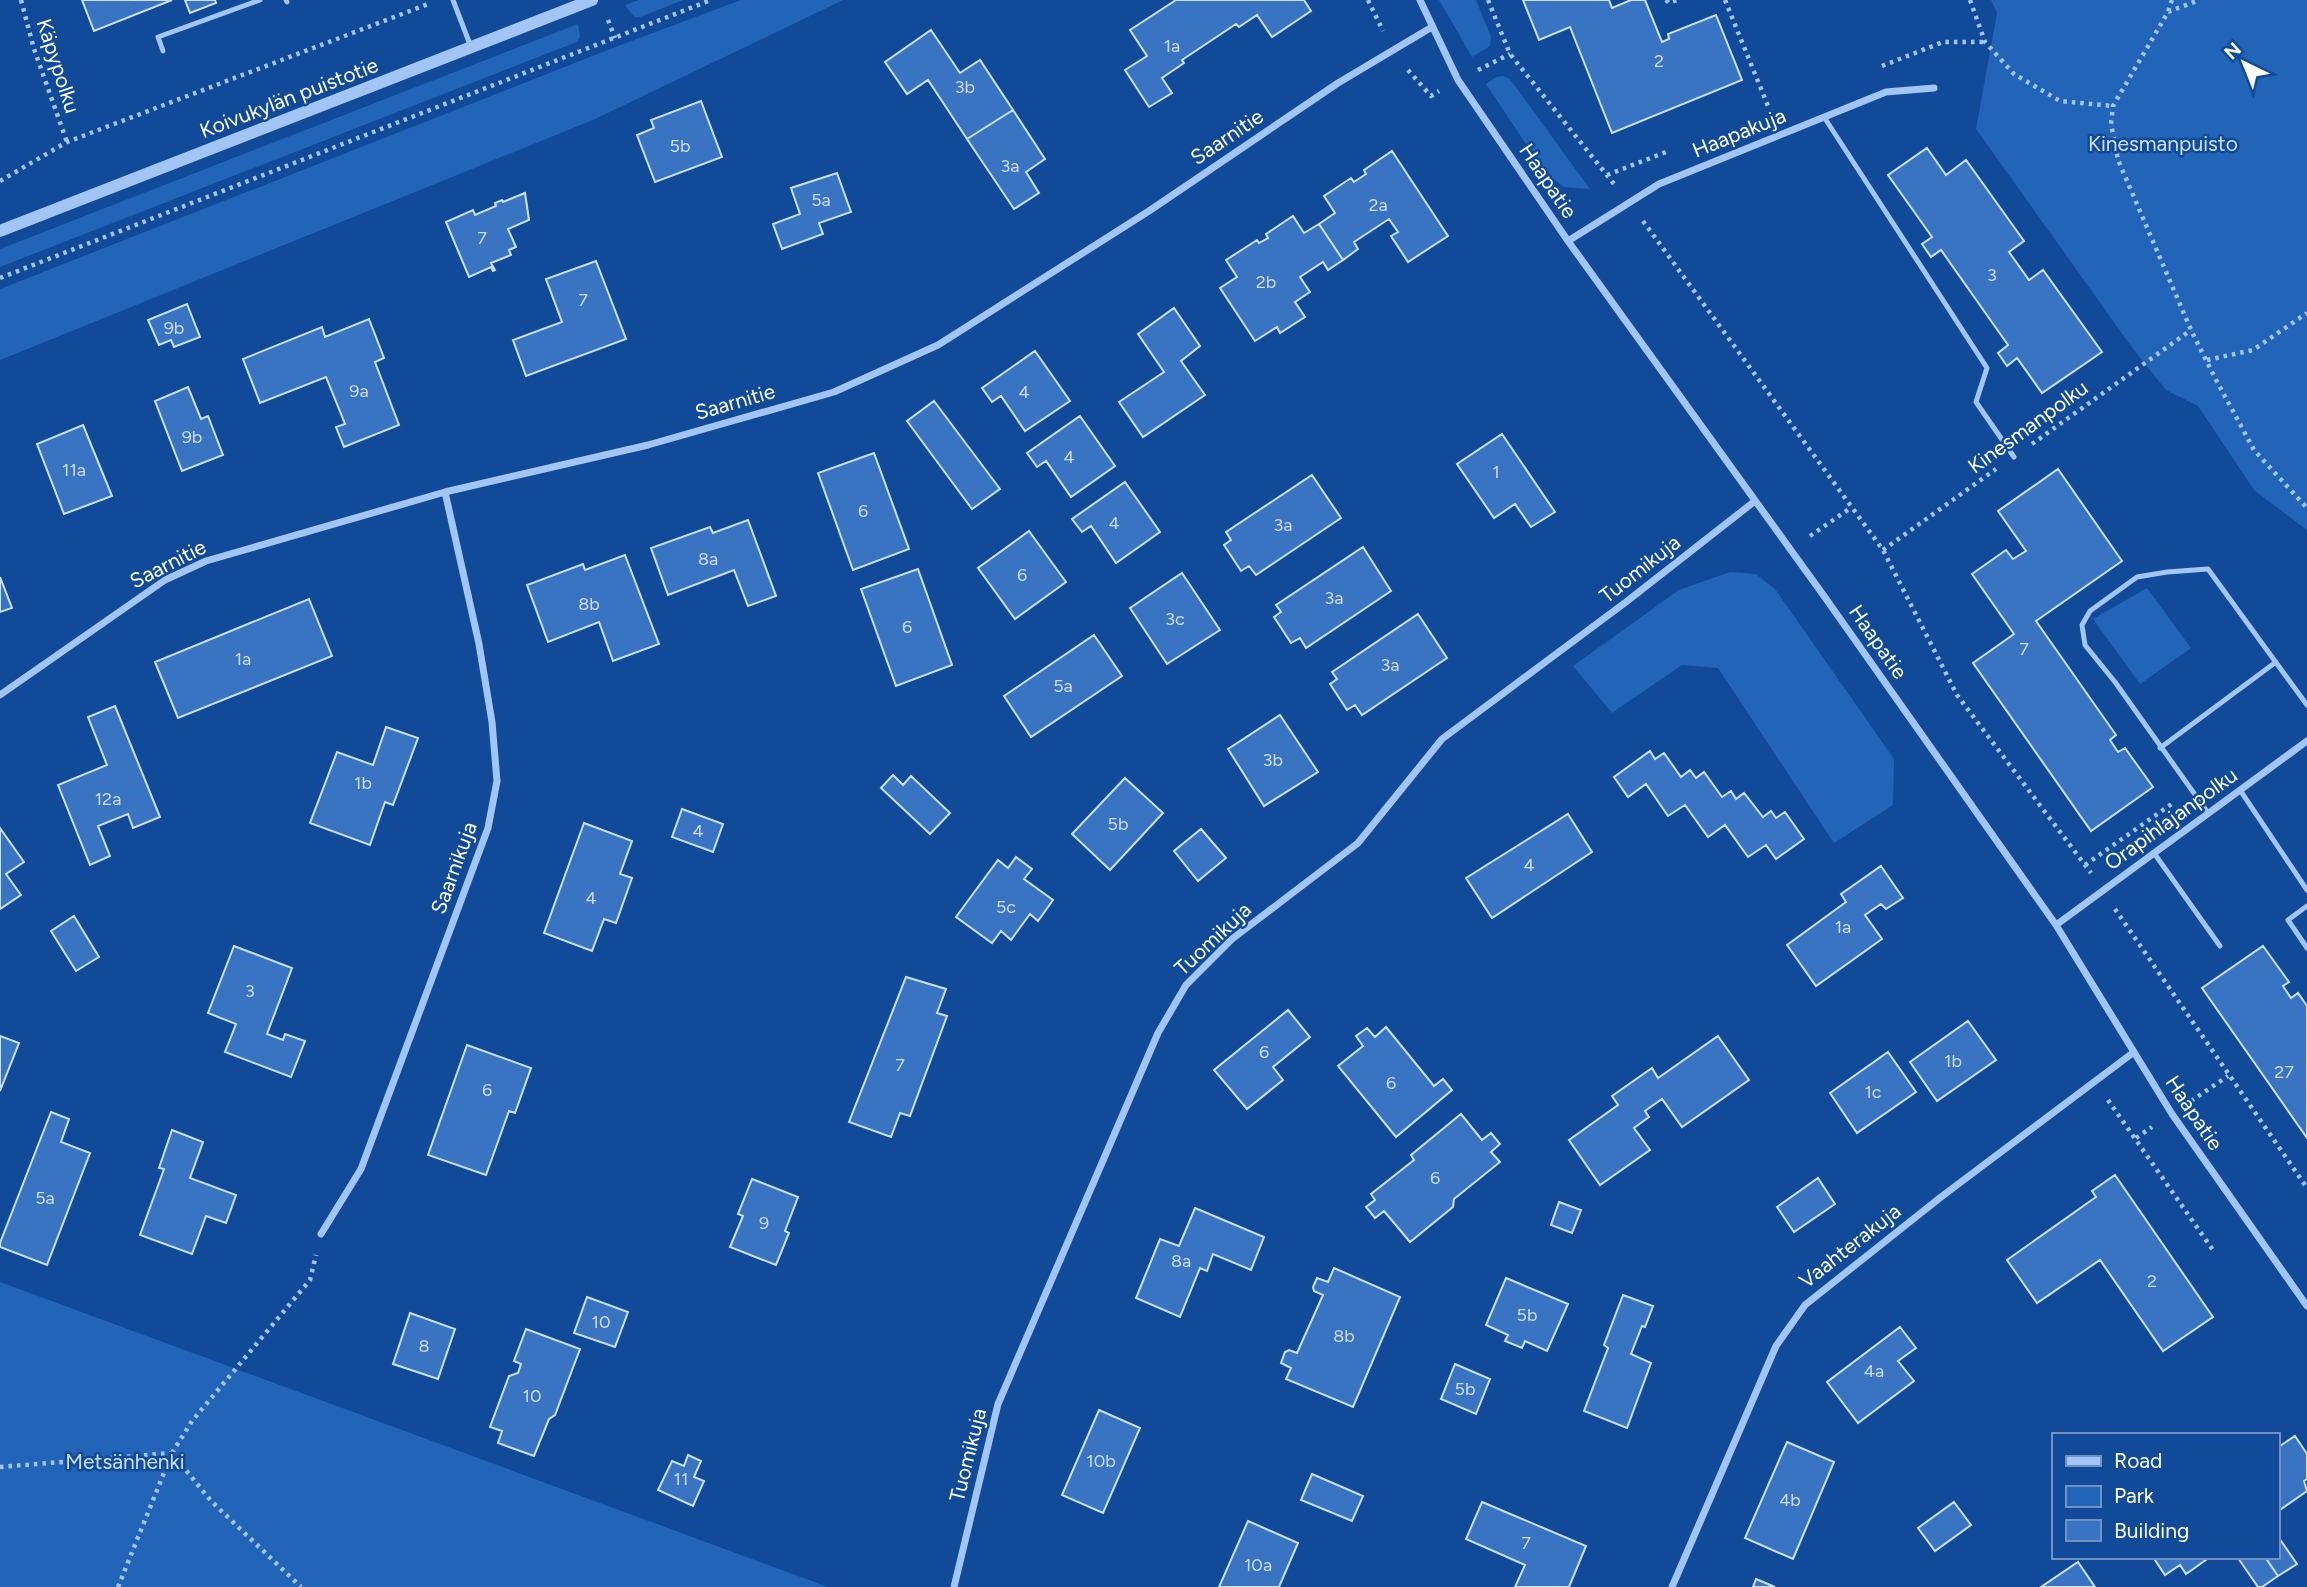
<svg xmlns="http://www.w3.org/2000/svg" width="2307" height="1587" viewBox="0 0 2307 1587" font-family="Figtree,sans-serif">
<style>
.green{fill:#2264b8}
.building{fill:#3874c1;stroke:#cae1fe;stroke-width:2}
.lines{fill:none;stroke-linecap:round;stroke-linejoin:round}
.path{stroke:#a1c6f5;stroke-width:4.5;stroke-dasharray:3.5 5;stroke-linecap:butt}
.service{stroke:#a1c6f5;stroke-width:5}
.minor{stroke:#a1c6f5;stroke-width:7}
.tertiary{stroke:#a1c6f5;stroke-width:12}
.labels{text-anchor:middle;stroke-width:5;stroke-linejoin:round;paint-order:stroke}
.number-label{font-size:18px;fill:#cddcf0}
.street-label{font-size:21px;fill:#fff;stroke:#104a99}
.park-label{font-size:21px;fill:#cae1fe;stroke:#104a99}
</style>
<rect width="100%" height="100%" fill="#104a99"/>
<path class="green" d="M639 0H683L640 17H634L625 5Z
M741 0H843L593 120 0 360V289L618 46Z
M1439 0H1476L1491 37 1490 46 1472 57Z
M1991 0H2307V530L2254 490 2198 406 2166 390 2133 349 1976 129 1997 13Z
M578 24 580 37 577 42 569 45 0 267V249Z
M1503 76 1510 79 1590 189 1564 187 1545 173 1486 84 1496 77Z
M1730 572 1756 574 1775 589 1894 759 1893 805 1834 843 1718 668 1682 665 1612 713 1573 666 1679 590Z
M2147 588 2191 648 2140 684 2093 619Z
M0 1282 828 1587H0Z"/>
<path class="building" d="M82 0H172L94 31Z
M185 0H215L216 3 190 13Z
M1176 0H1304L1311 11 1272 37 1257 15 1239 27 1236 24 1182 60 1184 63 1162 78 1172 93 1149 107 1125 70 1147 56 1130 30Z
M1523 0H1609L1612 8 1631 0H1645L1662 42 1669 39 1668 34 1716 15 1742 80 1612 133 1570 27 1539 40Z
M931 30 960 73 980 60 1013 110 967 139 928 80 907 94 885 62Z
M701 101 722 157 655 182 637 135 654 128 651 120Z
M1013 110 1045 159 1026 172 1039 193 1014 209 967 139Z
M1927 148 1946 175 1966 160 2024 241 2009 252 2029 280 2043 270 2102 352 2042 393 2017 358 2007 366 1998 353 2008 345 1941 250 1931 257 1922 244 1932 237 1888 175Z
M1392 151 1448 236 1408 262 1391 236 1398 232 1389 219 1354 242 1358 249 1343 260 1319 224 1335 213 1324 196 1351 178 1354 182 1366 174 1364 170Z
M837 173 851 212 819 223 823 234 782 249 773 224 800 214 791 188Z
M525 193 529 220 508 229 516 247 509 250 511 255 491 263 495 270 493 271 491 267 469 277 446 222 473 210 475 215 496 206 495 203 502 200 503 202Z
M1293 216 1304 233 1319 224 1343 260 1328 270 1323 262 1300 277 1310 292 1295 302 1305 317 1280 333 1277 327 1255 341 1220 288 1237 277 1226 260 1257 240 1259 243 1268 238 1266 234Z
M596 261 626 339 526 376 513 340 562 322 546 279Z
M187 304 200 337 174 347 171 340 159 345 148 320Z
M1174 308 1200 346 1181 361 1205 395 1143 437 1119 402 1164 372 1138 334Z
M369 319 384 358 375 362 399 425 344 447 336 427 345 424 326 377 260 403 243 359 322 327 325 337Z
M1035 351 1070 401 1025 431 1001 396 992 402 982 388Z
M188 387 201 419 208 416 223 455 182 471 155 401Z
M934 401 1000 489 972 509 907 421Z
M1080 416 1115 466 1071 497 1046 461 1037 467 1027 453Z
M83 425 112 496 64 514 37 444Z
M1502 434 1555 512 1531 527 1515 504 1494 518 1457 464Z
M874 453 909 549 853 570 818 473Z
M2058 469 2122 561 2036 621 2116 735 2110 740 2118 752 2125 748 2153 787 2091 831 1973 663 2014 634 1972 574 2006 550 2013 559 2026 551 1998 511Z
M1312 475 1341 518 1256 575 1249 566 1241 571 1224 545 1231 540 1226 532Z
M1125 482 1160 532 1116 563 1091 526 1082 532 1072 519Z
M748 520 776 596 748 606 734 570 668 595 651 548 710 527 713 533Z
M1029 531 1066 582 1015 619 978 568Z
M1363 547 1391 591 1306 648 1300 638 1291 643 1274 617 1281 612 1276 605Z
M625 555 659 644 613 661 599 622 548 642 527 585 583 564 585 570Z
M918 569 952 665 896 686 861 589Z
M1182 573 1220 630 1167 664 1130 608Z
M0 577 12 608 0 612Z
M309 599 332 656 178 718 155 662Z
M1418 614 1447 658 1362 715 1355 705 1347 710 1330 684 1337 679 1332 672Z
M1094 635 1122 676 1031 737 1004 696Z
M115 706 160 817 133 828 128 814 98 826 110 856 90 865 58 785 107 765 88 717Z
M1280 715 1318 772 1264 806 1228 749Z
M386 727 418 738 393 805 385 802 370 845 310 823 337 752 373 765Z
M1650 751 1655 759 1664 753 1681 777 1690 770 1696 778 1704 772 1722 797 1731 791 1736 799 1744 793 1763 817 1771 811 1776 818 1785 812 1804 839 1776 859 1766 845 1748 857 1725 825 1708 837 1685 805 1668 816 1646 784 1628 797 1614 777Z
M893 775 903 785 911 776 950 813 930 834 881 788Z
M1125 778 1163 813 1110 870 1072 834Z
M682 809 723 824 713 852 672 837Z
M1568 814 1592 852 1492 918 1466 878Z
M584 823 632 841 620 874 632 878 616 923 604 919 592 951 544 933Z
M0 828 24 862 6 874 21 895 0 909Z
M1201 829 1226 858 1198 881 1174 851Z
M1016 857 1032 869 1024 879 1053 900 1038 921 1030 914 1011 940 1001 931 992 943 956 917 998 860 1008 868Z
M1881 866 1903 898 1886 909 1881 904 1865 915 1882 939 1816 986 1787 945 1846 902 1841 894Z
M74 916 99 957 76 971 51 931Z
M234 946 292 968 267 1034 283 1040 285 1034 305 1041 291 1077 225 1052 236 1024 208 1013Z
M2263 946 2289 982 2283 986 2291 998 2298 993 2307 1006V1138L2202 988Z
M906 977 946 989 937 1013 947 1016 910 1116 900 1113 891 1137 849 1122Z
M1288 1010 1310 1037 1273 1067 1283 1080 1247 1109 1214 1070Z
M1968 1021 1996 1060 1937 1101 1910 1062Z
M1386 1027 1434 1086 1443 1079 1452 1090 1396 1137 1338 1066 1363 1046 1356 1036 1367 1028 1375 1037Z
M0 1036 19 1043 0 1091Z
M1718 1036 1749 1080 1682 1127 1662 1099 1645 1111 1649 1117 1634 1128 1650 1150 1600 1185 1569 1140 1618 1105 1612 1096 1652 1068 1658 1078Z
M467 1045 531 1068 515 1113 509 1111 486 1175 428 1155Z
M1888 1052 1916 1092 1857 1133 1830 1093Z
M51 1112 69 1119 61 1142 90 1153 47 1265 0 1247V1243Z
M1461 1114 1482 1140 1491 1133 1500 1144 1491 1152 1500 1162 1454 1199 1453 1207 1410 1242 1384 1211 1375 1218 1366 1207 1375 1200 1371 1194 1414 1160 1411 1155Z
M172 1130 203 1142 190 1178 236 1195 226 1223 206 1216 192 1254 140 1235 164 1169 159 1168Z
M2115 1175 2213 1317 2163 1351 2100 1260 2037 1303 2007 1260 2096 1197 2092 1191Z
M1818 1178 1835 1204 1794 1232 1777 1207Z
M752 1179 798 1197 785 1231 789 1233 776 1265 730 1247 743 1216 738 1214Z
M1559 1202 1581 1210 1572 1233 1551 1225Z
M1195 1208 1264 1237 1251 1270 1213 1254 1207 1271 1200 1268 1180 1317 1136 1298 1160 1239 1179 1246Z
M1334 1268 1400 1297 1353 1407 1286 1379 1291 1368 1281 1363 1285 1352 1289 1350 1297 1353 1323 1295 1314 1291 1313 1287 1317 1278 1328 1282Z
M1506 1278 1568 1304 1547 1351 1525 1341 1522 1348 1505 1341 1508 1335 1486 1325Z
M1623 1295 1653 1306 1645 1327 1642 1326 1631 1354 1651 1363 1627 1428 1584 1411 1608 1348 1604 1345Z
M587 1297 628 1312 615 1347 574 1333Z
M410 1313 455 1329 438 1379 393 1364Z
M1900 1327 1916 1348 1898 1361 1914 1381 1858 1423 1827 1382Z
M526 1329 580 1349 555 1415 549 1419 534 1456 498 1443 502 1431 490 1427 509 1376 518 1373 521 1364 514 1361Z
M1455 1364 1490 1379 1476 1414 1441 1399Z
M1099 1410 1140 1428 1103 1513 1062 1495Z
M2295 1436 2307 1454V1479L2304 1481 2307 1491 2277 1512V1448Z
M1787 1442 1834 1462 1793 1559 1745 1538Z
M688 1455 701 1461 694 1477 704 1481 693 1506 658 1490 672 1461 684 1466Z
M1312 1474 1363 1496 1352 1521 1301 1500Z
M1482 1502 1586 1546 1569 1587H1515L1525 1565 1466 1539Z
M1954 1502 1971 1525 1935 1551 1918 1528Z
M1248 1521 1298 1543 1279 1587H1219Z
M2277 1535 2297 1564 2278 1576 2265 1557H2277Z
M2153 1557H2210L2186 1574 2180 1565 2165 1575Z
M2240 1557H2265L2278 1576 2262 1587H2258L2238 1558Z
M2078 1562 2095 1587H2041Z
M1756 1579 1775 1587H1753Z"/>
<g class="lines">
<path class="path" d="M21 0 34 49 67 142
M1368 0 1383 31
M1488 0 1510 54 1614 184
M1666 0 1669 3 1677 0
M1725 0 1770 111
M1970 0 1985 42 2014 74 2060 101 2113 106
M2172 0 2168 12 2113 106 2111 124 2118 160 2191 330 2215 378 2254 450 2307 508
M2168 12 2199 0
M608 20 615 38
M1882 66 1943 42H1985
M1408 70 1431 96 1439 91
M1478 70 1510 54
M1607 175 1666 152
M0 181 67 142 431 3
M1643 221 1883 550 1957 695 2091 873
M0 278 711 0
M2207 360 2253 350 2307 313
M2032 444 2191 330
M1810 536 1852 507
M1883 550 1996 469
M2085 865 2173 803
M2115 909 2307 1188
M2108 1100 2215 1253
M2191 1101 2228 1076
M2136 1138 2152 1127
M0 1467 172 1453 211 1501 301 1587
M118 1587 172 1453 192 1421 310 1280 316 1255"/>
<path class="service" d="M286 0 287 2
M453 0 471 47
M163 51 158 37 260 0
M1824 117 1987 368 1976 402 2014 457
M2160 748 2276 662
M2240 790 2307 890
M2208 813 2115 682 2085 645 2082 625 2090 611 2137 577 2167 572 2208 569 2307 705
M2154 853 2220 946
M2307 906 2288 920 2307 948"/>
<path class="minor" d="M1420 0 1458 80 1568 241 1824 596 2056 925 2172 1114 2307 1306
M1568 241 1659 184 1886 92 1934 88
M0 695 165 580 206 561 445 492 648 445 834 392 938 345 1149 211 1338 83 1432 27
M2056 925 2307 741
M321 1234 361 1169 488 828 497 781 492 722 479 644 445 492
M954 1587 998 1404 1158 1033 1186 985 1232 939 1358 843 1442 739 1626 602 1755 501
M1672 1587 1776 1346 1805 1305 1941 1197 2134 1052"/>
<path class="tertiary" d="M0 231 592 0"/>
</g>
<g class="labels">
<g class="number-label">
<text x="1172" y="52">1a</text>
<text x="1659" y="67">2</text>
<text x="965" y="93">3b</text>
<text x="680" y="152">5b</text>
<text x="1010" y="172">3a</text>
<text x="821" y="206">5a</text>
<text x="1378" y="211">2a</text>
<text x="482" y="244">7</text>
<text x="1992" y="281">3</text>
<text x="1266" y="288">2b</text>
<text x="583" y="306">7</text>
<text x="174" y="334">9b</text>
<text x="359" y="397">9a</text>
<text x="1024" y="398">4</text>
<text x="192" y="443">9b</text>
<text x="1069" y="463">4</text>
<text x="74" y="476">11a</text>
<text x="1496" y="478">1</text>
<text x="863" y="517">6</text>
<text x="1114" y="529">4</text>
<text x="1283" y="531">3a</text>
<text x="708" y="565">8a</text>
<text x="1022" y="581">6</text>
<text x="1334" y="604">3a</text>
<text x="589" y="610">8b</text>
<text x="1175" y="625">3c</text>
<text x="907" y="633">6</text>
<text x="2024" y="655">7</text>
<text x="243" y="665">1a</text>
<text x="1390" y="671">3a</text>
<text x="1063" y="692">5a</text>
<text x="1273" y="766">3b</text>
<text x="363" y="789">1b</text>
<text x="108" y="805">12a</text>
<text x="1118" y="830">5b</text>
<text x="698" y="837">4</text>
<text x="1529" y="871">4</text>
<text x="591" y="904">4</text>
<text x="1006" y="913">5c</text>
<text x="1843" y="933">1a</text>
<text x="250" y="997">3</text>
<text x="1264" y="1058">6</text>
<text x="1953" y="1067">1b</text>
<text x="900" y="1071">7</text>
<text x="2284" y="1078">27</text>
<text x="1391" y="1089">6</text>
<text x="487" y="1096">6</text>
<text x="1873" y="1098">1c</text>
<text x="1435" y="1184">6</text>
<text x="45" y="1204">5a</text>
<text x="764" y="1229">9</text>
<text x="1181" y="1267">8a</text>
<text x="2152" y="1287">2</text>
<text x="1527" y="1321">5b</text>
<text x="601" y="1328">10</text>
<text x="1344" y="1342">8b</text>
<text x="424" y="1352">8</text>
<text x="1874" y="1377">4a</text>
<text x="1465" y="1395">5b</text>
<text x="532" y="1402">10</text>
<text x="1101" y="1467">10b</text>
<text x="681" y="1485">11</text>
<text x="1790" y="1506">4b</text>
<text x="1526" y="1549">7</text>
<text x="1258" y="1571">10a</text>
</g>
<g class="street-label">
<text transform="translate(58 66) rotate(72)" y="7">Käpypolku</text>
<text transform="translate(289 98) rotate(-21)" y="7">Koivukylän puistotie</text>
<text transform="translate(1739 133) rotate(-22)" y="7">Haapakuja</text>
<text transform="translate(1227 137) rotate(-34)" y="7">Saarnitie</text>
<text transform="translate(1548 181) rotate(56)" y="7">Haapatie</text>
<text transform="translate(735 402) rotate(-16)" y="7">Saarnitie</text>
<text transform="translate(2028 427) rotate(-36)" y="7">Kinesmanpolku</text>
<text transform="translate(168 564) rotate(-27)" y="7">Saarnitie</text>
<text transform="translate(1640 569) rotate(-38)" y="7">Tuomikuja</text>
<text transform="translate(1878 642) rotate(55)" y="7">Haapatie</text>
<text transform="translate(2171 819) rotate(-36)" y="7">Orapihlajanpolku</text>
<text transform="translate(454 868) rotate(-70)" y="7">Saarnikuja</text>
<text transform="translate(1213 939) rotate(-43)" y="7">Tuomikuja</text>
<text transform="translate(2194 1113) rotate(56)" y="7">Haapatie</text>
<text transform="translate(1850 1246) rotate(-38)" y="7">Vaahterakuja</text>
<text transform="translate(968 1455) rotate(-76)" y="7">Tuomikuja</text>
</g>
<g class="park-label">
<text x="2163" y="151">Kinesmanpuisto</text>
<text x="125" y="1469">Metsänhenki</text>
</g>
</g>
<rect x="2052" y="1433" width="228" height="126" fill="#104a99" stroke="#7092c2" stroke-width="2"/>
<rect x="2066" y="1456" width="35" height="10" fill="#a1c6f5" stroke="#7092c2" stroke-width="2"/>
<text x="2114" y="1468" font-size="21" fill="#ffffff">Road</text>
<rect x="2066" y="1486" width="35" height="21" fill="#2264b8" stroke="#7092c2" stroke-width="2"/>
<text x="2114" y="1503" font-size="21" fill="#ffffff">Park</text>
<rect x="2066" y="1520" width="35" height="21" fill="#3874c1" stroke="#7092c2" stroke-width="2"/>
<text x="2114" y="1538" font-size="21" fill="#ffffff">Building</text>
<g transform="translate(2244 63) rotate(317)" stroke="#104a99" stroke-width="5" paint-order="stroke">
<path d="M0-5L12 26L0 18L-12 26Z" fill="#ffffff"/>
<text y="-10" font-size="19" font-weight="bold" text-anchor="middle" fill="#ffffff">N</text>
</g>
</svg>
